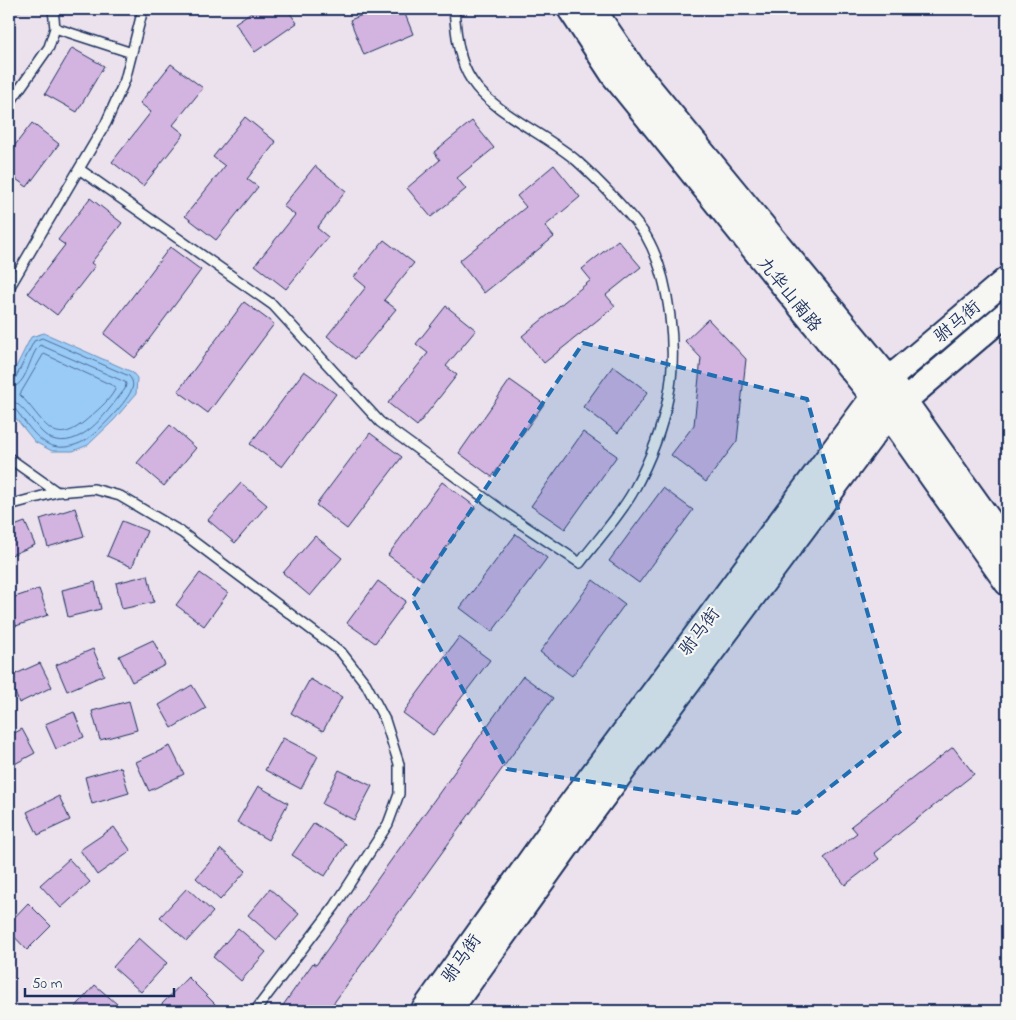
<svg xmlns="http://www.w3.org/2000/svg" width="1016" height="1020" viewBox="0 0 1016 1020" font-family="'Indie Flower','LXGW WenKai TC',sans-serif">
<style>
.water{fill:#99cbf6;stroke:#678db9}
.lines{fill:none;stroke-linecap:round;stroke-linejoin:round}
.shore{stroke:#4d6d9b;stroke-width:1}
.building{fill:#d3b4e0;stroke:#1b2f5e}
.service-casing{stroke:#1b2f5e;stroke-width:12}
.secondary-casing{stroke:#1b2f5e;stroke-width:28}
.service{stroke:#f6f6f2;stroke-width:9}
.secondary{stroke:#f6f6f2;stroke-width:24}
.marked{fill:#1f6fb2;fill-opacity:0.2;stroke:#1f6fb2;stroke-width:4;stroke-dasharray:10 6;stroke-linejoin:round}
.labels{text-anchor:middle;stroke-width:4.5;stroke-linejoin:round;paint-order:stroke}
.street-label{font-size:18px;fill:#1b2f5e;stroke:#f6f6f2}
</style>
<rect width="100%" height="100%" fill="#ece2ed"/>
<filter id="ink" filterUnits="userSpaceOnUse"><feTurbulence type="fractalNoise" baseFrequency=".02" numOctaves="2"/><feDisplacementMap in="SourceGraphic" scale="10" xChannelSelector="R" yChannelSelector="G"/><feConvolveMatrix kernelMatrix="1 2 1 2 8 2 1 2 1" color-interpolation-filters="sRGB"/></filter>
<g filter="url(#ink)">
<path class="water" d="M44 333 132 372 137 378 136 394 114 420 88 445 73 451H52L35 442 9 410V381L31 337Z"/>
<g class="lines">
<path class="shore" d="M44 354 116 387C112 398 100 408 91 416 52 452 47 422 20 395Z
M9 382 15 379 34 341 42 338 129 376C133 381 134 385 131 391 125 404 97 434 84 441 75 446 63 449 53 446 37 442 25 421 15 409L9 407
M9 388C28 387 28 356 40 345L125 382 126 384 125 389C109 409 85 446 56 440 44 438 36 425 30 417 23 410 19 402 9 401"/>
</g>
<path class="building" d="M9 9H27L9 14Z
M256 9H287L297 23 255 52 235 23Z
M377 9H403L413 34 364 55 350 20Z
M72 48 104 66 77 112 45 94Z
M171 64 203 88 173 125 184 134 143 186 112 162 151 112 140 103Z
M245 117 276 142 247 179 258 187 216 240 185 216 225 166 213 157Z
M472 121 494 148 457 178 466 189 431 217 407 188 440 160 434 152Z
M32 123 59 144 27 187 9 174V153Z
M554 165 580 197 545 226 554 237 484 293 459 261 526 207 517 196Z
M315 166 346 191 317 228 328 237 286 289 255 265 295 215 283 206Z
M90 198 122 223 91 263 95 266 57 315 28 293 65 245 58 240Z
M384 240 414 263 384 300 396 309 355 359 327 336 366 287 354 277Z
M618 240 641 267 606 295 615 306 544 363 522 336 591 280 582 269Z
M170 247 201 270 135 358 104 334Z
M244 302 274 324 208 413 178 391Z
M446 306 476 330 446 366 457 375 417 426 388 403 428 353 416 344Z
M708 319 746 359 737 441 706 482 671 455 694 425 701 358 685 341Z
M613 366 648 392 618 433 583 407Z
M304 371 336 394 282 467 250 444Z
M510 380 544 404 492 477 459 453Z
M170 425 196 448 164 486 137 463Z
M583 432 617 456 565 529 531 506Z
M370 433 402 457 347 529 316 505Z
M442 482 476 507 422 580 388 555Z
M241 483 267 505 235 543 208 520Z
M663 488 693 510 639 583 609 561Z
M75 508 84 536 48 547 40 519Z
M122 521 147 531 132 567 107 556Z
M25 522 35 545 9 556V528Z
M516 534 547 558 492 632 460 608Z
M315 536 342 558 310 596 283 573Z
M200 573 228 593 204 626 176 605Z
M148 575 154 602 122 609 116 583Z
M593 580 625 604 572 676 540 652Z
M378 581 406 601 375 643 347 623Z
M95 582 101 609 68 617 62 590Z
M39 589 48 615 16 626 9 599Z
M459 637 490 660 433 735 403 713Z
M153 640 165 665 132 682 119 656Z
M93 649 104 675 67 691 56 665Z
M40 663 52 687 19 703 9 677Z
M523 676 553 698 328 1011H279L313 963 316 965Z
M310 679 342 697 323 731 291 713Z
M192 685 206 708 172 728 159 705Z
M129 701 137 730 100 740 92 711Z
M74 712 84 737 56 749 45 724Z
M22 729 35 753 9 767V736Z
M283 738 318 756 301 789 265 770Z
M170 746 184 774 149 791 136 762Z
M953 747 974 774 874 853 879 859 845 885 824 858 857 833 851 826Z
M121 767 129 793 92 804 85 777Z
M339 770 372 786 354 820 322 804Z
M258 786 288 803 268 840 237 822Z
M59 796 70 820 38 835 27 812Z
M314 823 346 844 325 876 292 855Z
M114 827 131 851 97 875 80 850Z
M221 849 246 871 220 900 196 878Z
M69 859 90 882 61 908 40 885Z
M187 888 213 912 187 941 160 917Z
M270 889 299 914 277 940 248 915Z
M28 903 51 926 27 950 9 931V923Z
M238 928 266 952 241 981 213 957Z
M139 938 167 963 141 992 113 967Z
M9 961 14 966 9 971Z
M188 977 217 1006 212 1011H168L161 1005Z
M95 985 124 1010 123 1011H72Z"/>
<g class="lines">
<g class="service-casing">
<path id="service" d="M55 28 132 53
M9 104 49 47 55 28 53 9
M79 169 273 305 380 422 508 515 580 563C598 539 620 516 634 490 649 462 662 429 668 398 678 351 670 277 646 236 633 216 596 178 577 161 549 136 492 112 472 81 458 61 456 32 454 9
M9 288 106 123 125 80 143 9
M9 458 57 492
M9 505 57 492 94 489 120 496 181 532 341 652 366 684 385 720 399 764V794L388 824 335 906 255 1011"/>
</g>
<g class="secondary-casing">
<path id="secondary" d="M570 9 614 76 888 415 1007 583
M593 9 633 68 889 379 1007 545
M423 1011 564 813 873 397 889 379 1007 279
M449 1011 581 827 888 415 1007 313"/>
</g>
<use href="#service" class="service"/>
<use href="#secondary" class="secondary"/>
</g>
</g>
<path class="marked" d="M583 343 807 399 901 731 797 813 507 769 412 598Z"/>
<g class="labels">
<g class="street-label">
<text transform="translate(790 294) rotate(51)" y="6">九华山南路</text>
<text transform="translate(957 321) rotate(-40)" y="6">驸马街</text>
<text transform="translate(699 631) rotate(-53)" y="6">驸马街</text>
<text transform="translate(461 958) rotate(-55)" y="6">驸马街</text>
</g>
</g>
<rect width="1016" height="1020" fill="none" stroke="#f6f6f2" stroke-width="30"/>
<rect x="15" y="15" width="986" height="990" fill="none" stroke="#1b2f5e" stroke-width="2" filter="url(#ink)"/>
<path d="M25 988v8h149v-8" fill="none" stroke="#1b2f5e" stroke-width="2.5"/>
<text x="32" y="988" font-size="15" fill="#1b2f5e" stroke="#f6f6f2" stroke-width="4" paint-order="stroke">50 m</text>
</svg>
